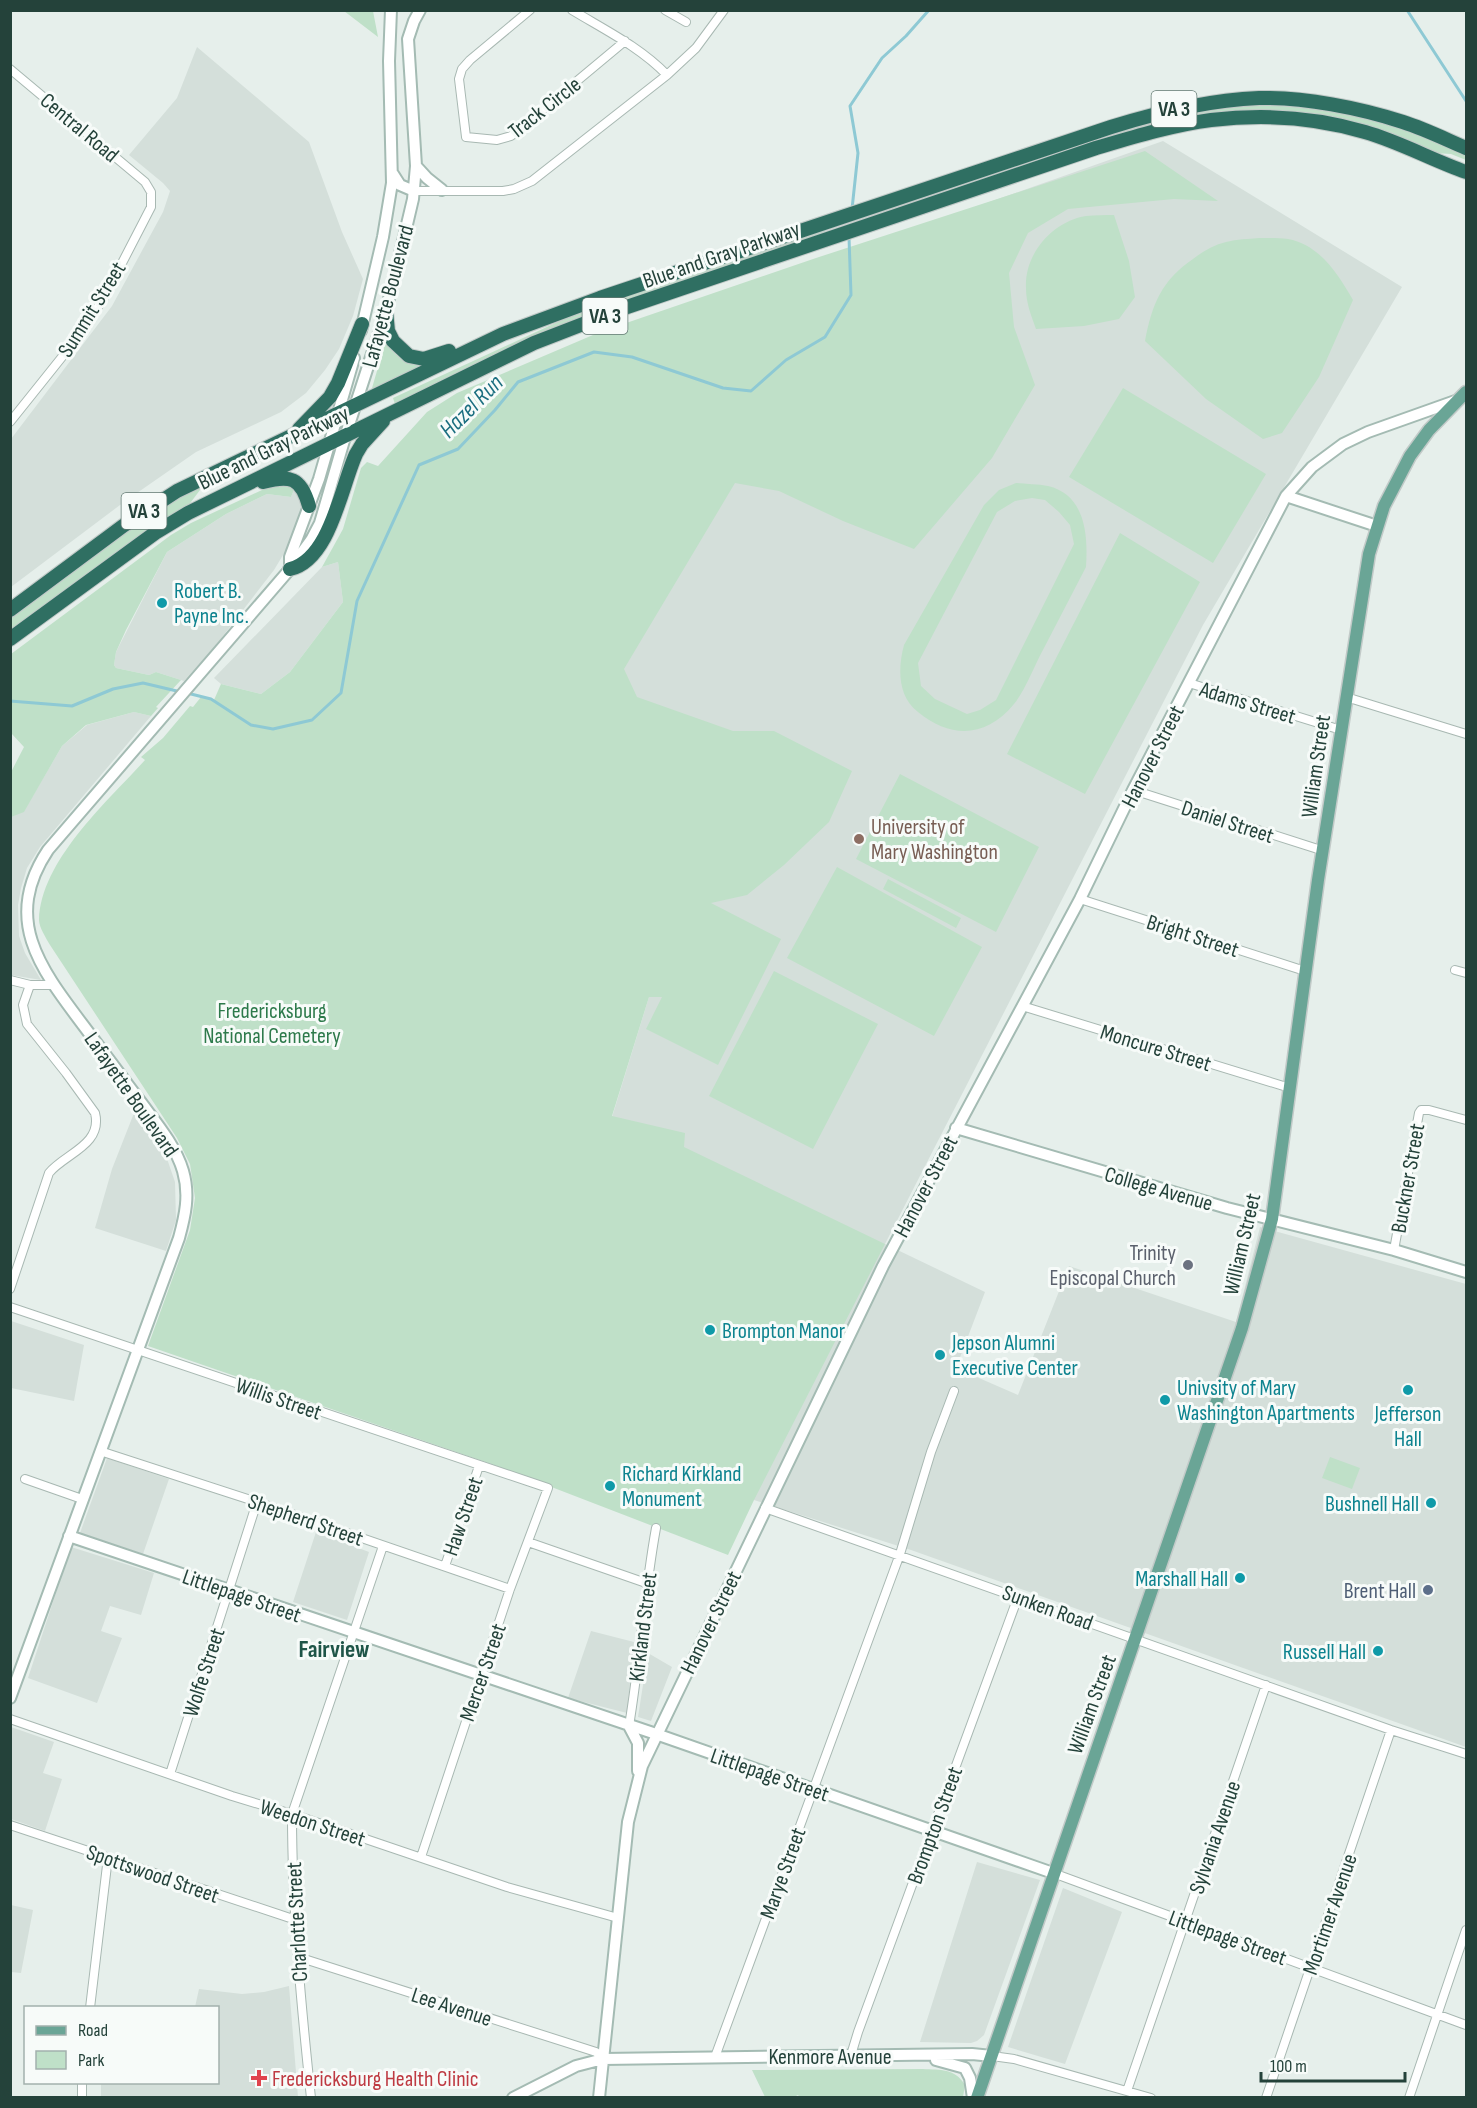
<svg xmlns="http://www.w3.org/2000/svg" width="1477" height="2108" viewBox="0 0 1477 2108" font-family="'Sofia Sans Condensed',sans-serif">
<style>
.built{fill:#d4dfda}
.green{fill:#bfe0c8;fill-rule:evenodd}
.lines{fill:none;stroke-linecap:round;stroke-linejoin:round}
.stream{stroke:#8ec9d4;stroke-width:3}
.street-casing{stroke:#a8b8b2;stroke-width:10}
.secondary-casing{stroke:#a4bbb3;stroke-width:14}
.primary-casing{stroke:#c2cac8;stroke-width:15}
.highway-casing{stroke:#c2cac8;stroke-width:16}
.street{stroke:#fff;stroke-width:8}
.secondary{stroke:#fff;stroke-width:10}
.primary{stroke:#6aa596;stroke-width:12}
.highway{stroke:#2f6f62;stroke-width:14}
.culture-dot{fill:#0f9aa8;stroke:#f7fbf9;stroke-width:2}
.education-dot{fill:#8d6e63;stroke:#f7fbf9;stroke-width:2}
.worship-dot{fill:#6b7280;stroke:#f7fbf9;stroke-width:2}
.service-dot{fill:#5c6f8a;stroke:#f7fbf9;stroke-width:2}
.health-dot{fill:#e0444e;stroke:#f7fbf9;stroke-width:2}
.labels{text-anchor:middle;stroke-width:6;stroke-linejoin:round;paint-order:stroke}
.shield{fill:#f7fbf9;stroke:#637a73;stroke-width:1.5}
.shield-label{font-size:21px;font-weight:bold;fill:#24423a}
.street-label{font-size:22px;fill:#24423a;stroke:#f7fbf9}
.culture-label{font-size:22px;fill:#0d838f;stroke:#f7fbf9;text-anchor:start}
.education-label{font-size:22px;fill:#785e54;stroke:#f7fbf9;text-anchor:start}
.park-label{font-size:22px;fill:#2d7a4b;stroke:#f7fbf9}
.worship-label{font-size:22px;fill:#5b616d;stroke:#f7fbf9;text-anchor:end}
.service-label{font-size:22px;fill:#4e5e75;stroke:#f7fbf9;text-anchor:end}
.health-label{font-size:22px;fill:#be3a42;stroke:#f7fbf9;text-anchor:start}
.water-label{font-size:24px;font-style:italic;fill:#1c6f80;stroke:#f7fbf9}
.neighbourhood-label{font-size:24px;font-weight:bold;fill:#1f5548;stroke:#f7fbf9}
</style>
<rect width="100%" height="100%" fill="#e6efeb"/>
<path class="built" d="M197 47 309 142 342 232 363 279 353 316 339 349 325 370 306 393 281 412 196 452 124 502 11 587V439L112 306 163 212 170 191 163 183 129 155 177 98Z
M1163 141 1402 287 1203 625 885 1244 985 1292 956 1368 1018 1395 1069 1266 1236 1322 1260 1227 1466 1284V1747L911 1550 754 1500 532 1377 653 984 597 694 867 245Z
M295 487 303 500 302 510 286 550 274 570 216 645 184 681 156 672 149 675 116 668 114 665 116 652 167 552 226 514 267 494 291 497Z
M338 562 343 602 290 672 261 694 221 684 214 678 322 567Z
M134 712 151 716 40 847 27 868 21 888 18 905 19 936 25 953 41 980 11 975 10 817 24 811 62 746 87 725Z
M136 1108 164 1150 175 1182 176 1220 166 1251 95 1228 112 1169Z
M11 1321 84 1345 74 1401 11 1388Z
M107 1458 169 1479 143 1554 80 1533Z
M316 1532 369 1552 347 1620 293 1602Z
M71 1547 154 1573 141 1615 110 1606 101 1631 122 1638 97 1703 28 1678Z
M591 1631 634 1642 627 1713 568 1698Z
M648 1653 672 1667 651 1721 638 1717Z
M11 1727 54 1742 43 1773 62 1779 45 1831 11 1819Z
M977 1862 1040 1880 984 2035 977 2041 971 2043 920 2042Z
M1063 1888 1122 1912 1065 2064 1008 2047Z
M11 1905 33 1910 21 1973 11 1972Z
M289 1986 298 2097H101V2083L218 2082V2008L195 2007 199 1989 242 1994 264 1992Z"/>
<path class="green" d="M344 11H373L378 37Z
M1245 105C1295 105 1345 110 1393 124 1418 132 1442 144 1466 153V160L1451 154 1434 153 1389 133 1342 120 1244 112 886 215 887 206 1168 115Z
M1145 151 1218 201 1174 199 1068 209 1028 233 1009 273 1014 327 1035 385 992 458 914 549 843 521 779 491 735 483 624 669 637 697 733 731H774L852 771 829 822 784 865 747 895 711 903 781 939 718 1065 646 1029 662 997H649L612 1116 685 1133 684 1147 885 1244 754 1500 728 1555 497 1466 148 1346 190 1230 195 1198 190 1164 177 1138 50 945C46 938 39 927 39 920 41 860 107 802 145 760L141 757 163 738 190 706 193 707 201 697 214 700 221 684 261 694 290 672 343 602 338 562 322 567 343 529 361 468 367 462 378 466 427 412 457 393 600 332 816 258Z
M1114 215 1129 261 1135 297 1119 319 1084 326 1036 329C1031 315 1026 303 1026 288 1024 254 1053 221 1086 216 1095 215 1105 215 1114 215Z
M825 228 824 235 395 404 393 398 577 313Z
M1259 238C1268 238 1279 238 1288 239 1320 245 1338 274 1353 300L1319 377 1282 433 1263 439 1206 399 1145 341C1152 304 1162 280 1193 259 1203 251 1214 245 1226 242 1237 239 1248 239 1259 238Z
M386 340C392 356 406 362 422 365L373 389 372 388Z
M1123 388 1266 474 1213 563 1069 477Z
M277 483 295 487 291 497 267 494 226 514 167 552 126 630 116 652 114 665 116 668 149 675 156 672 181 680 156 707 158 708 151 716 134 712 86 725 62 746 24 812 11 817 10 774 24 747 11 733V654L171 535 191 523Z
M1016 483C1026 484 1038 484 1048 486 1086 495 1088 536 1086 567 1072 594 1058 621 1044 648 1035 664 1025 691 1014 704 986 738 951 739 918 712 897 696 898 667 904 645L984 505 999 490ZM1032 498 1045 500 1059 512 1070 525 1074 544 996 700 980 710 967 714 935 699 921 686 918 663 997 512 1015 501Z
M203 486 188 506 11 633 10 618 141 521 186 494Z
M1120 533 1200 582 1085 794 1007 754Z
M900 774 1039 847 996 932 856 859Z
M837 867 982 947 934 1036 787 958Z
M888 879 961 918 956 928 883 889Z
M774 971 878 1024 813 1149 709 1096Z
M1330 1457 1360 1468 1352 1489 1322 1478Z
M923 2069C940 2070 955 2068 965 2085L963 2097 800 2098 798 2095 794 2097H765L752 2070Z"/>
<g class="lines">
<path class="stream" d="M1407 10 1466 101
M852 209 858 153 850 106 882 58 906 36 929 10
M187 693 211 699 251 725 273 729 312 720 341 693 357 601 419 465 458 449 495 410 518 382 594 352 632 357 723 388 751 391 786 360 825 337 851 295 849 237
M10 701 72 706 113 689 143 683 181 692"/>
<g class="street-casing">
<path id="street" d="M530 10 470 60 462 69 459 79 466 137 497 140 511 136 625 41
M572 10C605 30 640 47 667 75
M665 10 686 22
M10 69 145 182 151 192V207L106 294 92 316 74 342 10 422
M414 191H503L514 189 532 181 667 75 696 48 724 10
M1189 683 1341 730
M1346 697 1466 734
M1133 790 1324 851
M1080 899 1305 971
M1455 970 1466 973
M10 980 30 985H53
M1022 1006 1290 1088
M1394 1250 1419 1113 1421 1110H1429L1466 1120
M10 1289 49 1173C64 1154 103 1145 95 1113L66 1073 27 1024 23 1005 30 985
M10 1307 548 1488 510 1589 421 1857
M100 1451 257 1502 510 1589
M25 1479 82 1499
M765 1508 1391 1730 1466 1754
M528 1542 646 1583
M445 1566 479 1466
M10 1719 232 1796 292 1814 507 1887 618 1918
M629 1726C640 1660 644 1594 656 1528
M170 1774 257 1502
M10 1825 296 1920
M1053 1873 1466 2025
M298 1957 596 2052 603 2059
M90 2008 108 1857
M851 2055 858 2032 1018 1597
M992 2056 1014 2059 1151 2098
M715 2057 900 1554 931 1452 954 1391
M82 2082V2098
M1127 2091 1266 1685
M311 2098C301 2004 292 1909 292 1814L383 1546
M1266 2098 1391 1730
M1409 2098 1466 1930"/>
</g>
<g class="secondary-casing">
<path id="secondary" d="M416 166 427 178 442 190
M393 174 400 185 414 191
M361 331 383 237 392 183 389 61 391 10
M1286 496 1377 526
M290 569V557L319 479 354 358
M956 1128 1227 1208 1394 1250 1466 1272
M69 1536 656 1734 1053 1873
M10 1698 179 1238C185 1216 190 1195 183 1171 176 1147 158 1125 143 1105 123 1078 103 1052 83 1025 40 968 2 919 48 850L290 569 311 540 320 523 345 437 386 311 400 254 413 199 416 166 408 39 414 21 420 10
M629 1726 638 1743V1771
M936 2060 965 2068 970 2078 973 2098
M513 2098 576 2066 603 2059 972 2054 992 2056
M599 2098 628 1822 642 1766 883 1266 1080 899 1133 790 1286 496 1312 467 1343 444 1368 432 1458 400"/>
</g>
<g class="primary-casing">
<path id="primary" d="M977 2098 1242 1328 1272 1219 1318 880 1369 554 1384 506 1410 456 1429 430 1466 392"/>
</g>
<g class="highway-casing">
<path id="highway" d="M386 311 388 331 393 341 409 356 424 359 449 351
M299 429 330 397 338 383 362 324
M263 482C290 475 301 477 309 506
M290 569C330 560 341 487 356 454L362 444 383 421
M10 610 123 526 177 491 503 334 600 298 1111 127C1159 112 1208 100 1259 98 1304 97 1360 108 1403 122 1425 129 1445 139 1466 148
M10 639 155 533 188 513 534 343 627 307 1096 148C1133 137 1172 125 1211 120 1262 114 1315 117 1365 132 1400 142 1432 160 1466 172"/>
</g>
<use href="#street" class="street"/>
<use href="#secondary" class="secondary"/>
<use href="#primary" class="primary"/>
<use href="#highway" class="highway"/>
</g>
<g class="culture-dot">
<circle cx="162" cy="603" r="6"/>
<circle cx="710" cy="1330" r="6"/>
<circle cx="940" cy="1355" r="6"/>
<circle cx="1408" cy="1390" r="6"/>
<circle cx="1165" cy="1400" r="6"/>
<circle cx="610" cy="1486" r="6"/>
<circle cx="1431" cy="1503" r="6"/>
<circle cx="1240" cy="1578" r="6"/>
<circle cx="1378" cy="1651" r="6"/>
</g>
<circle class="education-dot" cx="859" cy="839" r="6"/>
<circle class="worship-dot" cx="1188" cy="1265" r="6"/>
<circle class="service-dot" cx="1428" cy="1590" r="6"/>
<path class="health-dot" d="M256 2069h6v6h6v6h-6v6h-6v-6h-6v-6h6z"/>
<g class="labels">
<g class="shield">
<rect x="1151.5" y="91" width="45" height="36" rx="4.5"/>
<rect x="582.5" y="298" width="45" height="36" rx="4.5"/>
<rect x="121.5" y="493" width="45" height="36" rx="4.5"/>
</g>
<g class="shield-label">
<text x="1174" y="116">VA 3</text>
<text x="605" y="323">VA 3</text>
<text x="144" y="518">VA 3</text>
</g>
<g class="street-label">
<text transform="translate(544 107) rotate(-38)" y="8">Track Circle</text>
<text transform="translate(80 127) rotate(40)" y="8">Central Road</text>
<text transform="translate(721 254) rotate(-19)" y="8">Blue and Gray Parkway</text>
<text transform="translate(387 296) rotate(-75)" y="8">Lafayette Boulevard</text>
<text transform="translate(91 309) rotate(-58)" y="8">Summit Street</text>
<text transform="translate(273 447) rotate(-26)" y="8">Blue and Gray Parkway</text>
<text transform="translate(1248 702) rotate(17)" y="8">Adams Street</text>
<text transform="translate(1152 756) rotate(-63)" y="8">Hanover Street</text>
<text transform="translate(1315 766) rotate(-82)" y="8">William Street</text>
<text transform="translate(1228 821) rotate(18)" y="8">Daniel Street</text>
<text transform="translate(1193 935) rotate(18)" y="8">Bright Street</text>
<text transform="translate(1156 1047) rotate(17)" y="8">Moncure Street</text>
<text transform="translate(132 1094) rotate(55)" y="8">Lafayette Boulevard</text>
<text transform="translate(1407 1178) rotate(-80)" y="8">Buckner Street</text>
<text transform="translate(925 1186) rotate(-62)" y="8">Hanover Street</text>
<text transform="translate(1159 1188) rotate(16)" y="8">College Avenue</text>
<text transform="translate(1241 1244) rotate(-77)" y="8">William Street</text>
<text transform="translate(279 1398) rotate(19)" y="8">Willis Street</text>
<text transform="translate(462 1516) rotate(-71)" y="8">Haw Street</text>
<text transform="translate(306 1519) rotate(19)" y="8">Shepherd Street</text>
<text transform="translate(242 1595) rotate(19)" y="8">Littlepage Street</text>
<text transform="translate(1048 1607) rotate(20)" y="8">Sunken Road</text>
<text transform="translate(710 1622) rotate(-64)" y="8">Hanover Street</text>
<text transform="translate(642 1627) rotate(-83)" y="8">Kirkland Street</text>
<text transform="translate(203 1672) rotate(-72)" y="8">Wolfe Street</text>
<text transform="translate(482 1672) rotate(-71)" y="8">Mercer Street</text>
<text transform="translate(1091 1704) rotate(-70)" y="8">William Street</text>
<text transform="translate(770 1774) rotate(19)" y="8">Littlepage Street</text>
<text transform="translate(313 1822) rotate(18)" y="8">Weedon Street</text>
<text transform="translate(934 1825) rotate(-70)" y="8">Brompton Street</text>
<text transform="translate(1214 1837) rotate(-71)" y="8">Sylvania Avenue</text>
<text transform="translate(153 1873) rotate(19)" y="8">Spottswood Street</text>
<text transform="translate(782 1873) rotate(-70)" y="8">Marye Street</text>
<text transform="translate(1329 1914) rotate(-71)" y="8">Mortimer Avenue</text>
<text transform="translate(296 1922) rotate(-93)" y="8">Charlotte Street</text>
<text transform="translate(1228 1937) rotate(20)" y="8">Littlepage Street</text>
<text transform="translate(452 2006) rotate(18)" y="8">Lee Avenue</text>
<text x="830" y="2064">Kenmore Avenue</text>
</g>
<g class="culture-label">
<text x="174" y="598">Robert B.<tspan x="174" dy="25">Payne Inc.</tspan></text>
<text x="722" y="1338">Brompton Manor</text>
<text x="952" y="1350">Jepson Alumni<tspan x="952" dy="25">Executive Center</tspan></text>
<text x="1177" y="1395">Univsity of Mary<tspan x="1177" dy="25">Washington Apartments</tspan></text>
<text x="1408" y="1421" text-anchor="middle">Jefferson<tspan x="1408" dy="25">Hall</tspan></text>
<text x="622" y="1481">Richard Kirkland<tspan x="622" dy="25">Monument</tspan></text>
<text x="1419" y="1511" text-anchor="end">Bushnell Hall</text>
<text x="1228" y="1586" text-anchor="end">Marshall Hall</text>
<text x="1366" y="1659" text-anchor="end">Russell Hall</text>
</g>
<g class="education-label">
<text x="871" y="834">University of<tspan x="871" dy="25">Mary Washington</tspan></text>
</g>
<g class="park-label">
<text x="272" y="1018">Fredericksburg<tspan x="272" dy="25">National Cemetery</tspan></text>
</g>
<g class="worship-label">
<text x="1176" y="1260">Trinity<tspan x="1176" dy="25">Episcopal Church</tspan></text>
</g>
<g class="service-label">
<text x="1416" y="1598">Brent Hall</text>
</g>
<g class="health-label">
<text x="272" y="2086">Fredericksburg Health Clinic</text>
</g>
<g class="water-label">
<text transform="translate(471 406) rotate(-45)" y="8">Hazel Run</text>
</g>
<g class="neighbourhood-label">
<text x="334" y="1657">Fairview</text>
</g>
</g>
<rect width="1477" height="2108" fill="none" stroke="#24423a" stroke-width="24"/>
<rect x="24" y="2006" width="195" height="78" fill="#f7fbf9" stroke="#a3b1ad" stroke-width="1.5"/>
<rect x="36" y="2026" width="30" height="9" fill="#6aa596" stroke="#a3b1ad" stroke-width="1.5"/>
<text x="78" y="2036" font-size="18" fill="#24423a">Road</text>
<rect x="36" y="2051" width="30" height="18" fill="#bfe0c8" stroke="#a3b1ad" stroke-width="1.5"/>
<text x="78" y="2066" font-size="18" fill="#24423a">Park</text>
<path d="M1261 2072v9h144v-9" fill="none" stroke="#24423a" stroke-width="3"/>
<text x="1270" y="2072" font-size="18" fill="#24423a" stroke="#f7fbf9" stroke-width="4.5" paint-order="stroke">100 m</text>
</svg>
